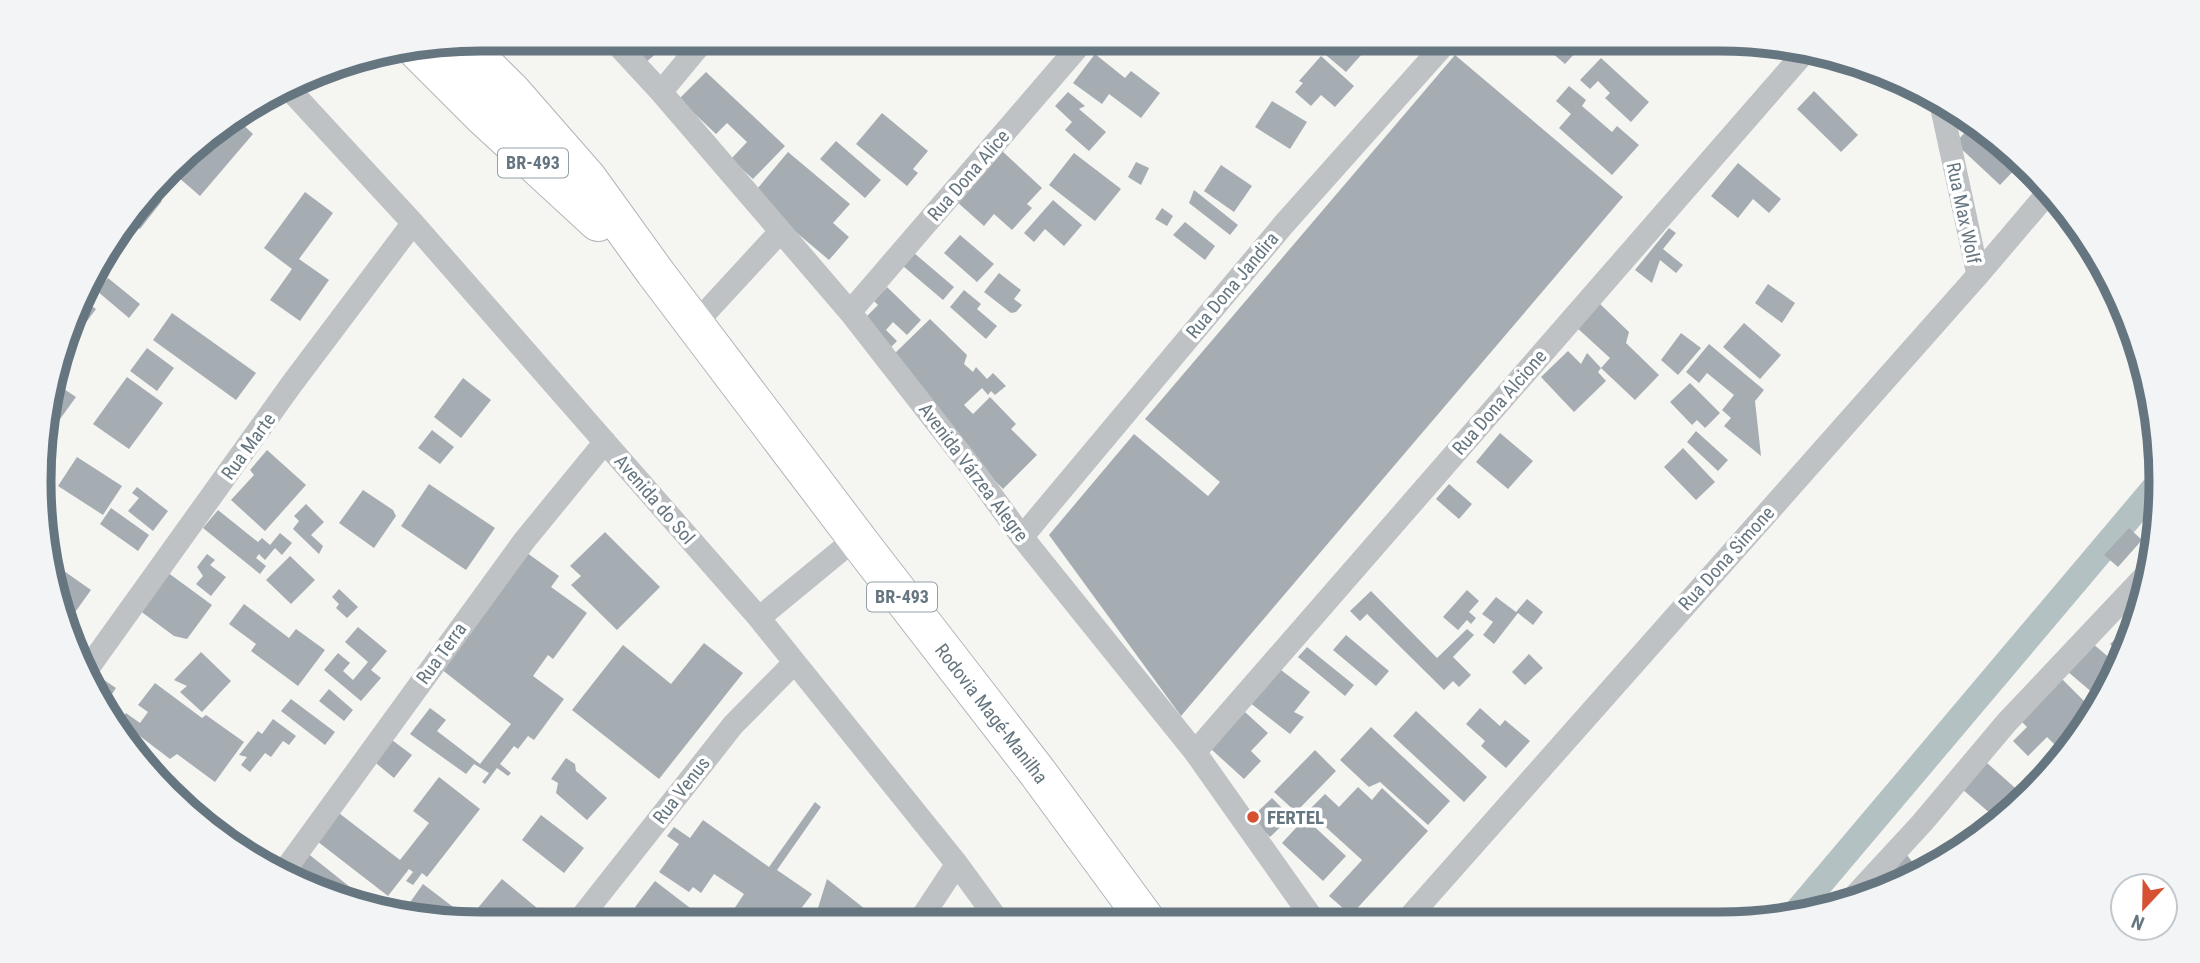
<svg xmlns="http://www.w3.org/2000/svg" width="2200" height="963" viewBox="0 0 2200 963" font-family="'Roboto Condensed',sans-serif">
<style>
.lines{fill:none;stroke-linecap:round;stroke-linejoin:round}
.canal{stroke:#b4c1c3;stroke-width:26}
.building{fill:#a6adb2}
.highway-casing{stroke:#b1b5b7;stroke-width:40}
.street{stroke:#bec2c5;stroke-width:23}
.highway{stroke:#fff;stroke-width:38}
.poi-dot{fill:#d55132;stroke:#fff;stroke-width:2.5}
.labels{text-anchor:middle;stroke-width:7;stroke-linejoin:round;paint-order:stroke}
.shield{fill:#fff;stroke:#949fa6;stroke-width:2}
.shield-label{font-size:18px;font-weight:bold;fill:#667680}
.street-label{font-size:19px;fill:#667680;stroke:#fff}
.poi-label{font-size:19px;font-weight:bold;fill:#667680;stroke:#fff;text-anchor:start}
.rim{fill:none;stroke:#667680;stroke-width:9}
</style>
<rect width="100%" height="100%" fill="#f5f5f2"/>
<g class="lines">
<path class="canal" d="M1793 916 2156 486"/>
</g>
<path class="building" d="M618 39H647L659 51 644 64Z
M1307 39H1346L1350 42 1352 39H1360L1369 46 1346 72Z
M1563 39H1588L1565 64 1551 52Z
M1095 54 1125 78 1131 71 1160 93 1141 118 1109 94 1102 104 1073 83Z
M1455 55 1623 197 1181 716 1049 535 1134 434 1208 496 1220 482 1145 419Z
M1321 56 1354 86 1335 107 1321 95 1311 106 1295 92 1303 83 1299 81Z
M1601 58 1649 102 1631 122 1605 98 1610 93 1598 81 1590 89 1580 80Z
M706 72 785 146 753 179 731 159 747 142 727 123 716 134 679 99Z
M1569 86 1586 100 1582 106 1612 132 1617 126 1639 145 1612 175 1559 128 1571 114 1556 101Z
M1814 91 1858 135 1841 152 1797 109Z
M1068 92 1085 106 1079 109 1106 132 1089 151 1065 130 1072 122 1055 106Z
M1272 101 1307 122 1290 149 1255 127Z
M882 113 928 151 913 169 918 173 907 186 856 144Z
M238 120 253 134 200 196 171 171 193 146Z
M1971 126 2011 149 2021 163 2000 185 1955 143Z
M836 141 881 180 865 198 820 159Z
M1002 151 1042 188 1027 204 1032 208 1012 230 994 214 984 226 956 201Z
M788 152 850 204 833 223 849 237 829 260 752 195Z
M1074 153 1121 189 1095 221 1049 185Z
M1136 162 1149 168 1141 185 1128 177Z
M1738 163 1781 199 1769 213 1753 199 1738 218 1711 196Z
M1221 165 1252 186 1234 212 1204 191Z
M1194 190 1238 225 1230 235 1189 203Z
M305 192 333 213 299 259 329 280 300 321 270 300 292 269 264 248Z
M153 193 162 201 140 229 130 221Z
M1053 200 1082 225 1064 246 1045 229 1034 242 1024 233Z
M1162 208 1173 216 1167 226 1155 219Z
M1185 222 1215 246 1205 260 1173 235Z
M1669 228 1676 233 1663 249 1683 265 1676 273 1660 260 1652 283 1635 270Z
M960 235 994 264 977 282 944 253Z
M914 253 954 287 943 300 903 266Z
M999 273 1021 290 1014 299 1022 305 1016 312 1011 313 984 292Z
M108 278 140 304 129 318 97 291Z
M1768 284 1795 303 1782 323 1755 303Z
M887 287 921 320 907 335 893 322 886 330 897 341 890 348 862 321 878 305 874 301Z
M964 290 981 304 977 309 997 326 986 339 950 307Z
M83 300 96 309 76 336 71 332Z
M1598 302 1629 332 1626 343 1659 375 1635 400 1601 368 1610 358 1575 326Z
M172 313 256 373 236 400 153 340Z
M930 319 967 355 964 364 973 372 976 367 987 379 993 373 1006 386 995 395 991 391 988 395 982 388 964 405 973 414 990 397 1016 424 1011 429 1037 455 1003 489 976 462 891 357Z
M1744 323 1781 355 1760 379 1723 347Z
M1681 333 1701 348 1678 375 1661 360Z
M1709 344 1764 390 1755 401 1761 456 1724 426 1731 418 1722 410 1734 395 1707 373 1699 383 1686 372Z
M147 348 174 368 157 391 130 371Z
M1568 351 1581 364 1587 353 1601 368 1598 372 1606 381 1574 412 1541 377Z
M127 377 163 403 129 449 93 424Z
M463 378 491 400 461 438 434 417Z
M52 381 76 397 55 426 47 421V395Z
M1690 383 1720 413 1705 428 1697 420 1692 425 1670 402Z
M432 430 454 447 440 464 418 448Z
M1696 431 1728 460 1718 471 1687 442Z
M1500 433 1533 461 1508 489 1476 462Z
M1683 448 1715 482 1696 500 1664 467Z
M267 450 306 485 265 531 231 500 254 475 250 470Z
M77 457 122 486 103 515 58 486Z
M429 484 495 528 466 570 401 526Z
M1449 484 1472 504 1459 519 1436 499Z
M137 487 168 511 153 531 128 511 139 498 132 493Z
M363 490 393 510 396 516 374 548 339 523Z
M306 504 324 522 311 535 323 546 319 554 293 529 299 521 294 516Z
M111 508 149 535 138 551 100 524Z
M218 510 258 542 262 538 270 545 280 533 292 543 282 555 275 548 265 560 259 554 256 558 266 566 260 574 203 528Z
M2129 528 2142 540 2118 567 2104 555Z
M605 532 660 587 617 630 571 585 581 576 570 566Z
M523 550 559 576 551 587 587 613 553 659 548 655 533 676 564 699 534 740 528 736 518 749 514 746 500 764 511 773 508 776 497 768 485 784 482 782 489 773 474 764 466 774 410 734 430 708 446 720 437 731 480 764 511 724 436 665Z
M207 554 215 560 210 565 226 577 211 596 196 584 203 576 197 567Z
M290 556 315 580 291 604 266 580Z
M47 559 91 590 73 615 62 607 47 568Z
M167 572 212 605 187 639 174 636 139 610Z
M339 589 358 607 347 618 336 608 339 604 332 597Z
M1467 590 1479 601 1469 612 1476 618 1471 624 1467 620 1458 630 1443 617Z
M1371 591 1437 658 1467 629 1474 635 1453 657 1471 675 1459 687 1453 681 1444 690 1367 614 1360 621 1350 611Z
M1496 597 1516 612 1527 599 1543 612 1533 625 1518 613 1494 644 1483 635 1493 622 1482 614Z
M244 604 289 638 296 629 325 650 298 686 251 651 256 644 229 624Z
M2139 617 2138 624 2122 657 2110 644Z
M358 627 387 651 371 670 381 678 361 701 324 670 338 653 350 663 343 671 353 680 368 662 345 642Z
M1346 635 1389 671 1376 686 1333 650Z
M704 643 743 673 659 779 572 710 623 645 671 684Z
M2092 643 2112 660 2099 675 2109 683 2101 700 2067 671Z
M1307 647 1354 685 1345 696 1298 657Z
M201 652 231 681 202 712 180 692 187 686 174 680Z
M1529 654 1543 668 1525 685 1512 672Z
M1277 667 1310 692 1294 712 1304 717 1290 734 1249 702Z
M92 672 116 688 103 708 98 703 88 677Z
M2062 679 2095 712 2081 727 2084 731 2063 753 2047 737 2028 756 2013 741 2027 727 2021 721Z
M155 683 202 718 206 715 244 742 215 782 177 754 170 759 120 721 126 713 140 723 148 712 138 705Z
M329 689 353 710 344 721 319 701Z
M291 699 335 732 325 745 281 711Z
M1480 708 1500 726 1505 720 1530 741 1506 768 1481 746 1485 741 1466 724Z
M1416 711 1487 777 1464 802 1393 736Z
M1245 712 1268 733 1251 751 1261 761 1244 779 1211 749Z
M273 719 296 736 289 745 283 741 271 757 265 753 250 772 241 765 247 757 239 755 258 731 262 734Z
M1371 727 1450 801 1428 825 1380 782 1369 787 1340 760Z
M388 737 412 755 394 778 371 759Z
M1315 750 1336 771 1296 812 1274 792Z
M566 758 575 764 576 771 607 798 587 820 556 793 558 783 551 779Z
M1986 762 2023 795 1999 821 1962 789Z
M439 777 480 809 427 877 422 873 413 885 406 881 413 872 409 869 388 896 313 838 335 810 400 860 429 823 413 811Z
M1358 787 1372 800 1382 788 1428 831 1351 915 1329 896 1362 860 1308 811 1325 794 1339 807Z
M1272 798 1291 817 1270 837 1251 818Z
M815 802 821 807 777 870 812 894 794 918 785 915 779 924H765L752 915 746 924H737L728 918 744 894 714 874 701 893 693 887 689 892 659 872 679 844 667 836 674 827 690 838 703 820 769 867Z
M541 815 584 848 564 873 522 840Z
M1305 818 1346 856 1323 881 1282 843Z
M306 852 360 895 353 903 339 901 290 873Z
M1907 855 1920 872 1903 882 1891 868Z
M502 879 537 908 524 924H495L477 909Z
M827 879 865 909 854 923 813 924Z
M655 881 711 924H679L666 914 658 924 635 907Z
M423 884 461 913 455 920 413 913 406 908Z"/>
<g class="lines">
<g class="highway-casing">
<g id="highway">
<path id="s1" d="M462 42 512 92 588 179 655 272 864 548 1038 773 1148 923"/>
<path d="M416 49 484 117 598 222"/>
</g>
</g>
<path class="street" d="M612 39 661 92 850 312 971 467 1022 537 1195 752 1315 922
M290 90 413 223 759 618 957 864 1000 923
M661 92 705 39
M1942 109 1978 275
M850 312 1085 39
M695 324 780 232
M1022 537 1284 224 1449 39
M759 618 856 538
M86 671 291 385 413 223
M1195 752 1804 53
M285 870 524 541 605 442
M1850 901 1922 823 2007 722 2144 577
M1405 922 1978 275 2046 195
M918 923 957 864
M576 924 733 725 794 663"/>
<use href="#highway" class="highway"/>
</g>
<circle class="poi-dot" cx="1253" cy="817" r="7"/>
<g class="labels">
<g class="shield">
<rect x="498" y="148.5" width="70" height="29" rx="5"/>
<rect x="867" y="582.5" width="70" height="29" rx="5"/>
</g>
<g class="shield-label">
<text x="533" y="169">BR-493</text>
<text x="902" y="603">BR-493</text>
</g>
<g class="street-label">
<text transform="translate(968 175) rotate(-49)" y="7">Rua Dona Alice</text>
<text transform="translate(1964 213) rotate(78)" y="7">Rua Max Wolf</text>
<text transform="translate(1232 285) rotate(-50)" y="7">Rua Dona Jandira</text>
<text transform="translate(1499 402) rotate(-49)" y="7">Rua Dona Alcione</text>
<text transform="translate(248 446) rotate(-54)" y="7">Rua Marte</text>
<text transform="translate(974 472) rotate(53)" y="7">Avenida Várzea Alegre</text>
<text transform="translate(655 499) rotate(49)" y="7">Avenida do Sol</text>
<text transform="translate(1726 558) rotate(-48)" y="7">Rua Dona Simone</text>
<text transform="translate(441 653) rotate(-54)" y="7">Rua Terra</text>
<text dy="7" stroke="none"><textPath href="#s1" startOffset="856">Rodovia Magé-Manilha</textPath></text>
<text transform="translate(681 790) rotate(-52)" y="7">Rua Venus</text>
</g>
<g class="poi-label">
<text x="1267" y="824">FERTEL</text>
</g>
</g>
<path d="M0 0H2200V963H0ZM481 51H1719A430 430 0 0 1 2149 481V482A430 430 0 0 1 1719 912H481A430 430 0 0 1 51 482V481A430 430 0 0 1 481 51Z" fill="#f3f4f5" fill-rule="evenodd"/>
<path class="rim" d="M481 51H1719A430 430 0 0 1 2149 481V482A430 430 0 0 1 1719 912H481A430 430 0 0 1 51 482V481A430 430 0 0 1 481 51Z"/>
<g transform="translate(2144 907) rotate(202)"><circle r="33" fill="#ffffff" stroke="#c2c8cc" stroke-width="2"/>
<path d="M0-5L12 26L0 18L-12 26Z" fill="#d55132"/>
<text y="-10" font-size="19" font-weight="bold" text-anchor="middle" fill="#667680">N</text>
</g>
</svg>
